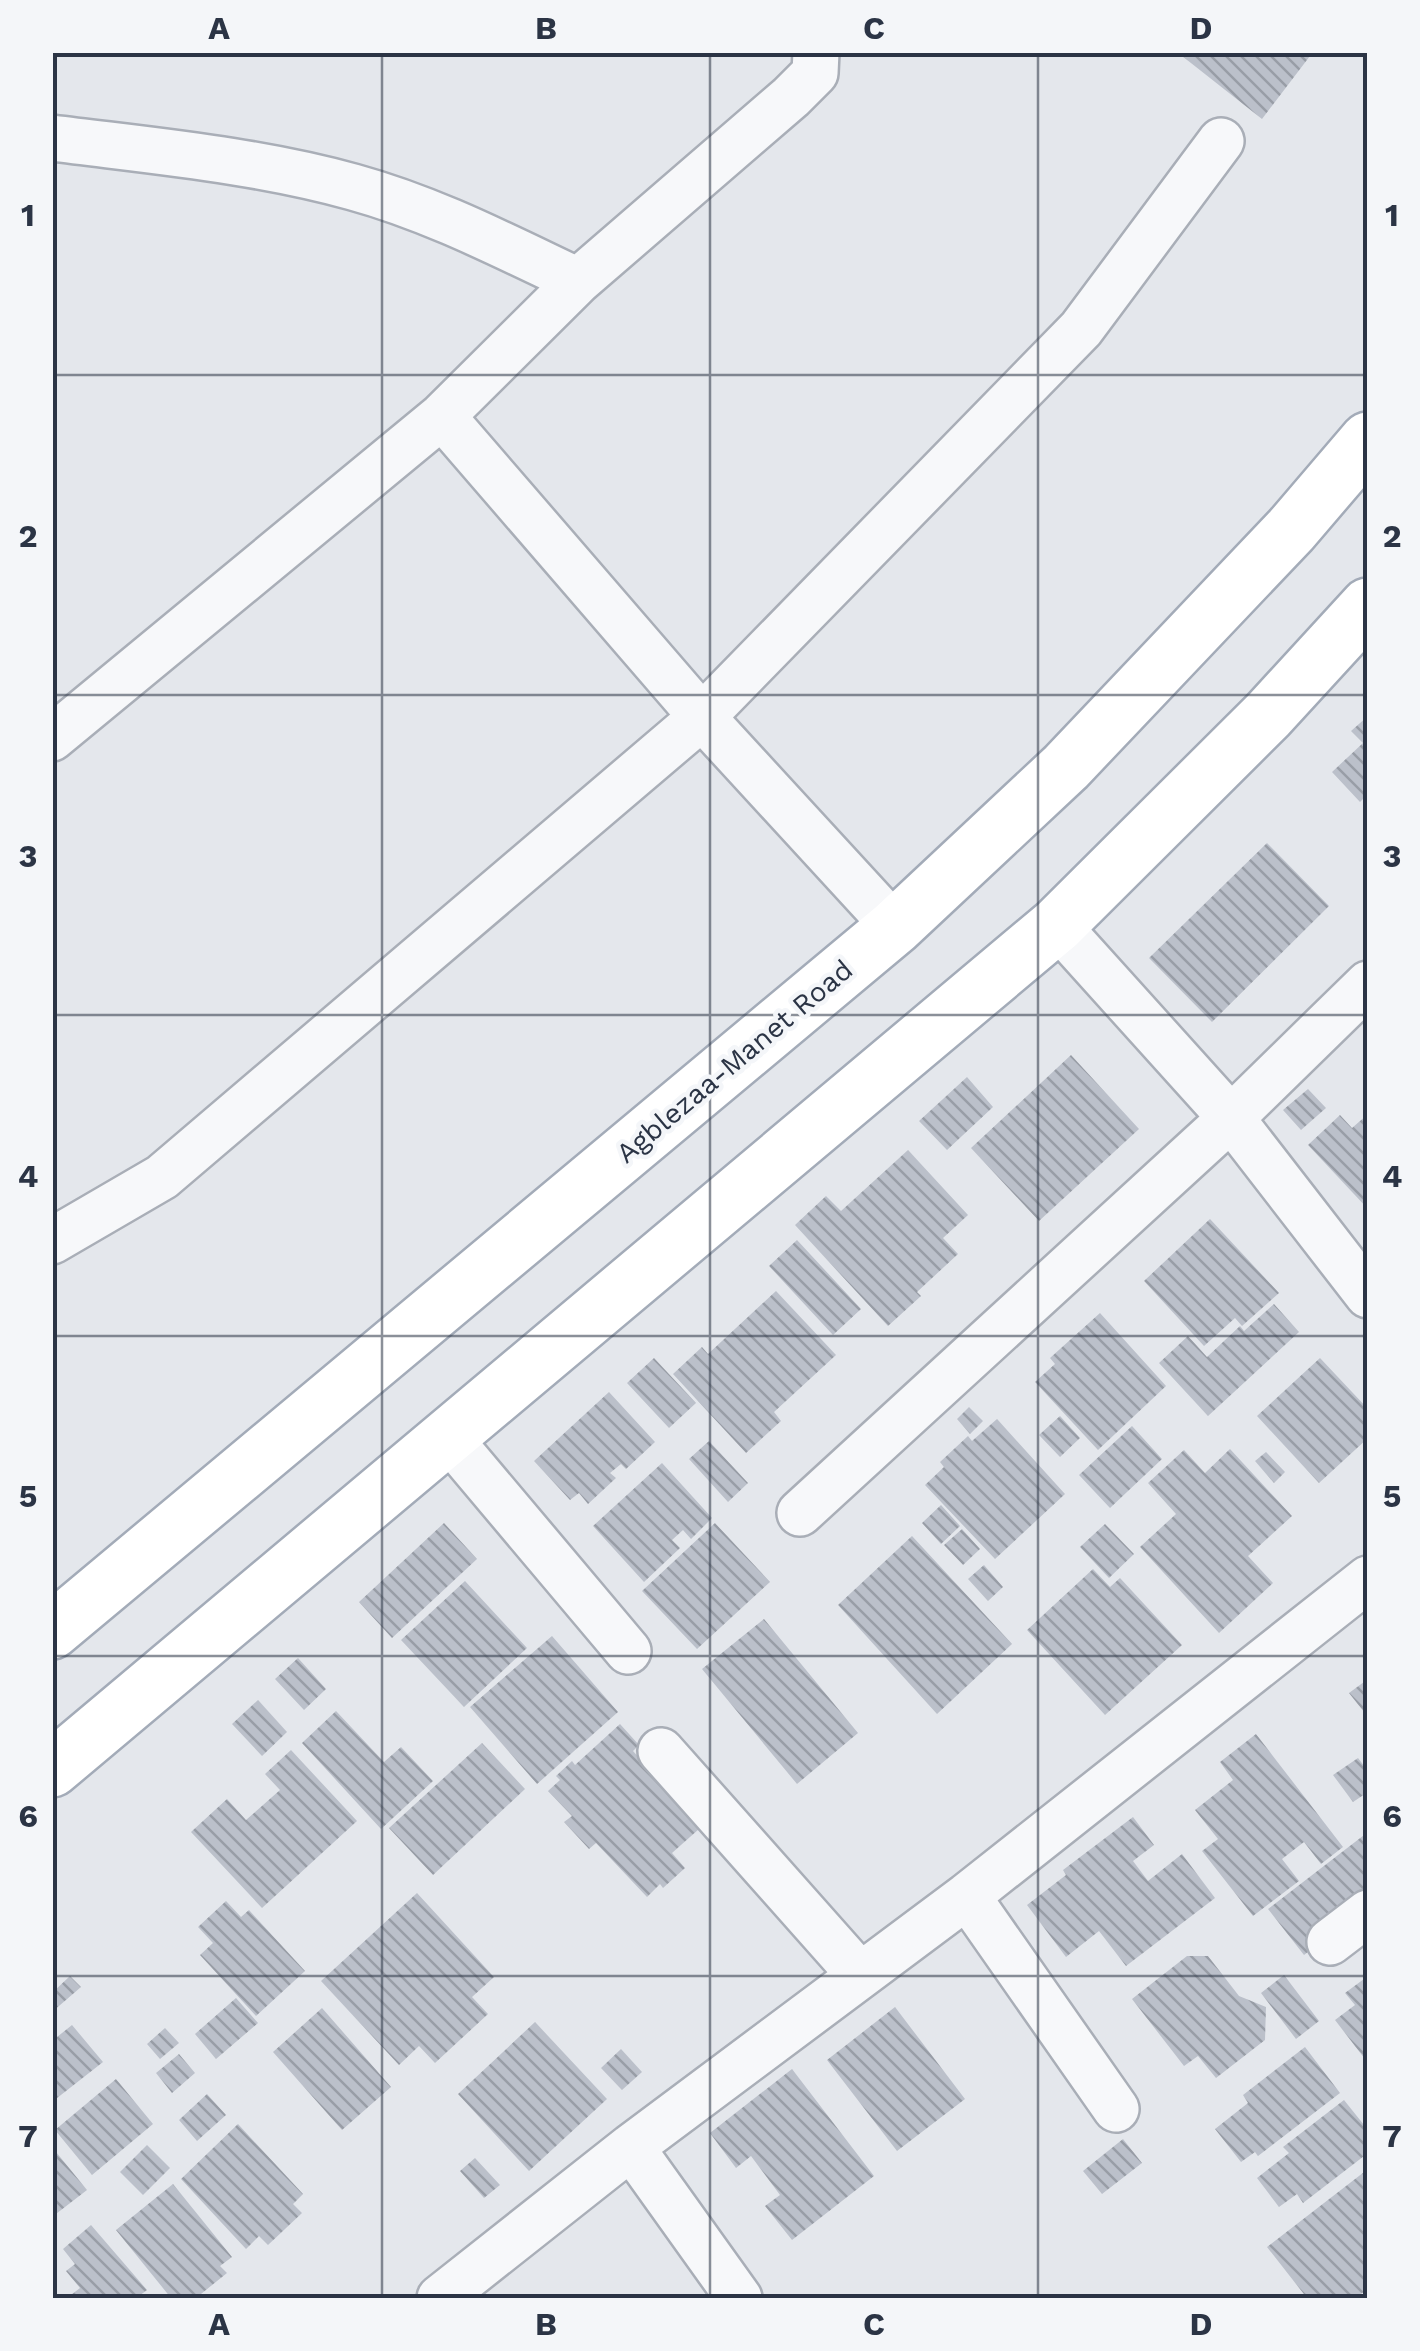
<svg xmlns="http://www.w3.org/2000/svg" width="1420" height="2351" viewBox="0 0 1420 2351" font-family="'Work Sans',sans-serif">
<style>
.building{fill:url(#building-back-hatch)}
.lines{fill:none;stroke-linecap:round;stroke-linejoin:round}
.minor-casing{stroke:#a9aeb7;stroke-width:50}
.major-casing{stroke:#a3abb8;stroke-width:60}
.minor{stroke:#f7f8fa;stroke-width:45}
.major{stroke:#fff;stroke-width:55}
.grid{fill:none;stroke:#2b3445;stroke-width:2.5;stroke-opacity:0.55}
.labels{text-anchor:middle;stroke-width:9;stroke-linejoin:round;paint-order:stroke}
.street-label{font-size:28px;fill:#2b3445;stroke:#f4f6f9}
.neatline{fill:none;stroke:#2b3445;stroke-width:4}
.grid-label{font-size:32px;text-anchor:middle;font-weight:bold;fill:#2b3445}
</style>
<defs>
<pattern id="building-back-hatch" width="6" height="6" patternUnits="userSpaceOnUse" patternTransform="scale(2.5)"><rect width="6" height="6" fill="#bbc0ca"/><path d="M-1 5l2 2M0 0l6 6M5-1l2 2" fill="none" stroke="#989da6"/></pattern>
</defs>
<rect width="100%" height="100%" fill="#e4e7ec"/>
<path class="building" d="M1177 52H1313L1262 119Z
M1368 716V794L1360 802 1332 772 1363 743 1351 731Z
M1267 843 1329 906 1212 1022 1149 958Z
M1071 1055 1139 1129 1039 1221 971 1148Z
M967 1077 993 1107 947 1150 919 1121Z
M1308 1089 1326 1108 1301 1130 1283 1110Z
M1368 1114V1209L1308 1145 1340 1115 1352 1128Z
M908 1150 968 1215 943 1238 958 1254 917 1292 921 1296 888 1326 795 1225 826 1196 841 1211Z
M1210 1219 1279 1293 1242 1326 1235 1318 1204 1346 1144 1281Z
M797 1240 861 1309 833 1335 769 1266Z
M776 1291 836 1355 774 1412 781 1421 746 1453 673 1374 702 1347 708 1354Z
M1274 1304 1299 1332 1208 1416 1159 1363 1188 1336 1207 1357 1240 1326 1244 1331Z
M1100 1313 1166 1386 1098 1450 1035 1382 1055 1364 1050 1358Z
M654 1358 696 1403 669 1428 627 1383Z
M1320 1358 1368 1409V1438L1319 1483 1257 1416Z
M609 1392 655 1442 626 1469 621 1464 610 1473 616 1478 588 1504 579 1493 570 1500 534 1461Z
M969 1407 983 1421 970 1434 957 1419Z
M1060 1416 1080 1438 1060 1457 1039 1435Z
M997 1419 1065 1494 995 1559 925 1485 944 1467 940 1462 968 1436 972 1441Z
M1132 1426 1162 1459 1110 1508 1079 1475Z
M709 1441 748 1483 728 1502 689 1459Z
M1230 1449 1292 1516 1248 1556 1273 1583 1219 1633 1140 1547 1176 1514 1148 1483 1184 1450 1205 1473Z
M1266 1452 1285 1472 1274 1483 1255 1461Z
M662 1463 712 1518 691 1539 683 1530 672 1540 680 1548 644 1582 593 1526Z
M941 1505 960 1526 941 1544 922 1523Z
M444 1523 477 1559 392 1638 359 1602Z
M715 1523 770 1582 697 1649 642 1591Z
M1105 1524 1134 1554 1109 1578 1080 1547Z
M962 1529 980 1549 963 1565 944 1545Z
M912 1536 1012 1644 937 1714 838 1605Z
M984 1565 1003 1587 988 1601 968 1579Z
M1093 1569 1110 1587 1120 1578 1182 1645 1105 1715 1027 1630Z
M465 1581 527 1648 464 1707 401 1640Z
M764 1619 858 1733 797 1784 702 1669Z
M552 1636 618 1712 537 1784 470 1707Z
M298 1658 326 1689 304 1710 275 1679Z
M1368 1679V1717L1349 1693Z
M258 1700 287 1732 262 1756 232 1724Z
M336 1711 384 1762 401 1747 433 1781 381 1829 302 1743Z
M620 1724 639 1745 633 1751 665 1787 708 1821 672 1853 685 1868 663 1888 660 1884 647 1897 596 1843 589 1849 564 1822 572 1816 548 1791 560 1780 556 1776 572 1761 575 1765Z
M1256 1734 1343 1847 1321 1864 1304 1842 1282 1859 1299 1881 1253 1916 1202 1851 1218 1839 1195 1810 1233 1780 1220 1762Z
M482 1743 525 1789 433 1875 389 1828Z
M291 1750 357 1821 262 1908 191 1832 227 1799 246 1820 280 1790 265 1774Z
M1358 1758 1368 1771V1792L1353 1802 1333 1775Z
M1133 1817 1154 1845 1133 1861 1148 1881 1182 1854 1215 1898 1126 1966 1099 1931 1066 1957 1027 1905 1066 1875 1063 1870Z
M1368 1832V1906L1304 1955 1268 1909Z
M417 1893 494 1977 472 1997 488 2014 435 2063 419 2046 399 2065 321 1981Z
M226 1901 241 1917 249 1910 305 1971 256 2016 200 1955 213 1943 198 1927Z
M1187 1956H1208L1239 1996 1266 2007 1265 2040 1216 2078 1198 2056 1184 2066 1132 1999Z
M1284 1975 1319 2021 1296 2039 1261 1993Z
M70 1976 81 1987 52 2012V1993Z
M1368 1976V2063L1335 2020 1355 2005 1345 1993Z
M236 1998 258 2023 216 2059 195 2034Z
M895 2007 965 2099 897 2151 827 2060Z
M322 2008 391 2087 342 2130 273 2052Z
M535 2022 607 2099 529 2171 458 2094Z
M72 2025 103 2062 52 2102V2041Z
M165 2028 179 2043 160 2059 147 2044Z
M1305 2047 1340 2093 1258 2156 1255 2152 1241 2162 1215 2129 1248 2103 1243 2095Z
M621 2049 642 2072 622 2090 601 2068Z
M179 2054 195 2073 172 2093 156 2073Z
M792 2069 874 2176 792 2240 765 2206 780 2195 751 2156 736 2168 710 2133Z
M116 2079 153 2124 92 2175 55 2130Z
M207 2094 226 2115 197 2141 179 2120Z
M1344 2100 1368 2130V2153L1303 2203 1297 2194 1279 2207 1257 2178 1289 2153 1283 2147Z
M238 2124 303 2194 293 2204 302 2213 268 2245 259 2236 246 2249 181 2179Z
M1123 2139 1142 2163 1102 2194 1083 2171Z
M147 2145 170 2168 143 2195 120 2172Z
M52 2147 87 2190 52 2217Z
M475 2158 500 2185 484 2198 460 2171Z
M1368 2169V2289L1355 2298H1307L1267 2247Z
M173 2184 232 2257 220 2266 227 2273 196 2298H171L116 2230Z
M91 2225 147 2290 139 2296 142 2298H67L80 2288 66 2271 75 2264 63 2249Z"/>
<g class="lines">
<g class="minor-casing">
<path id="minor" d="M52 138C153 151 256 160 353 187 433 209 504 246 578 281
M442 416 702 717 895 927
M52 738 442 416 578 281 791 97 815 73 816 52
M1057 925 1231 1118 1368 1295
M52 1241 162 1177 702 717 1081 329 1221 141
M447 1436 628 1651
M800 1513 1231 1118 1368 984
M661 1751 860 1975
M967 1896 1116 2109
M1330 1942 1368 1913
M631 2147 739 2298
M440 2298 631 2147 967 1896 1368 1579"/>
</g>
<g class="major-casing">
<path id="major" d="M52 1631 895 927 1066 767 1291 530 1368 440
M52 1769 1057 925 1268 715 1368 606"/>
</g>
<use href="#minor" class="minor"/>
<use href="#major" class="major"/>
</g>
<path class="grid" d="M382 52V2298M710 52V2298M1038 52V2298M52 375H1368M52 695H1368M52 1015H1368M52 1336H1368M52 1656H1368M52 1976H1368"/>
<g class="labels">
<g class="street-label">
<text transform="translate(734 1061) rotate(-40)" y="10">Agblezaa-Manet Road</text>
</g>
</g>
<rect width="1420" height="2351" fill="none" stroke="#f4f6f9" stroke-width="110"/>
<rect x="55" y="55" width="1310" height="2241" class="neatline"/>
<g class="grid-label">
<text x="219" y="39">A</text>
<text x="546" y="39">B</text>
<text x="874" y="39">C</text>
<text x="1201" y="39">D</text>
<text x="28" y="226">1</text>
<text x="1392" y="226">1</text>
<text x="28" y="547">2</text>
<text x="1392" y="547">2</text>
<text x="28" y="867">3</text>
<text x="1392" y="867">3</text>
<text x="28" y="1187">4</text>
<text x="1392" y="1187">4</text>
<text x="28" y="1507">5</text>
<text x="1392" y="1507">5</text>
<text x="28" y="1827">6</text>
<text x="1392" y="1827">6</text>
<text x="28" y="2147">7</text>
<text x="1392" y="2147">7</text>
<text x="219" y="2335">A</text>
<text x="546" y="2335">B</text>
<text x="874" y="2335">C</text>
<text x="1201" y="2335">D</text>
</g>
</svg>
